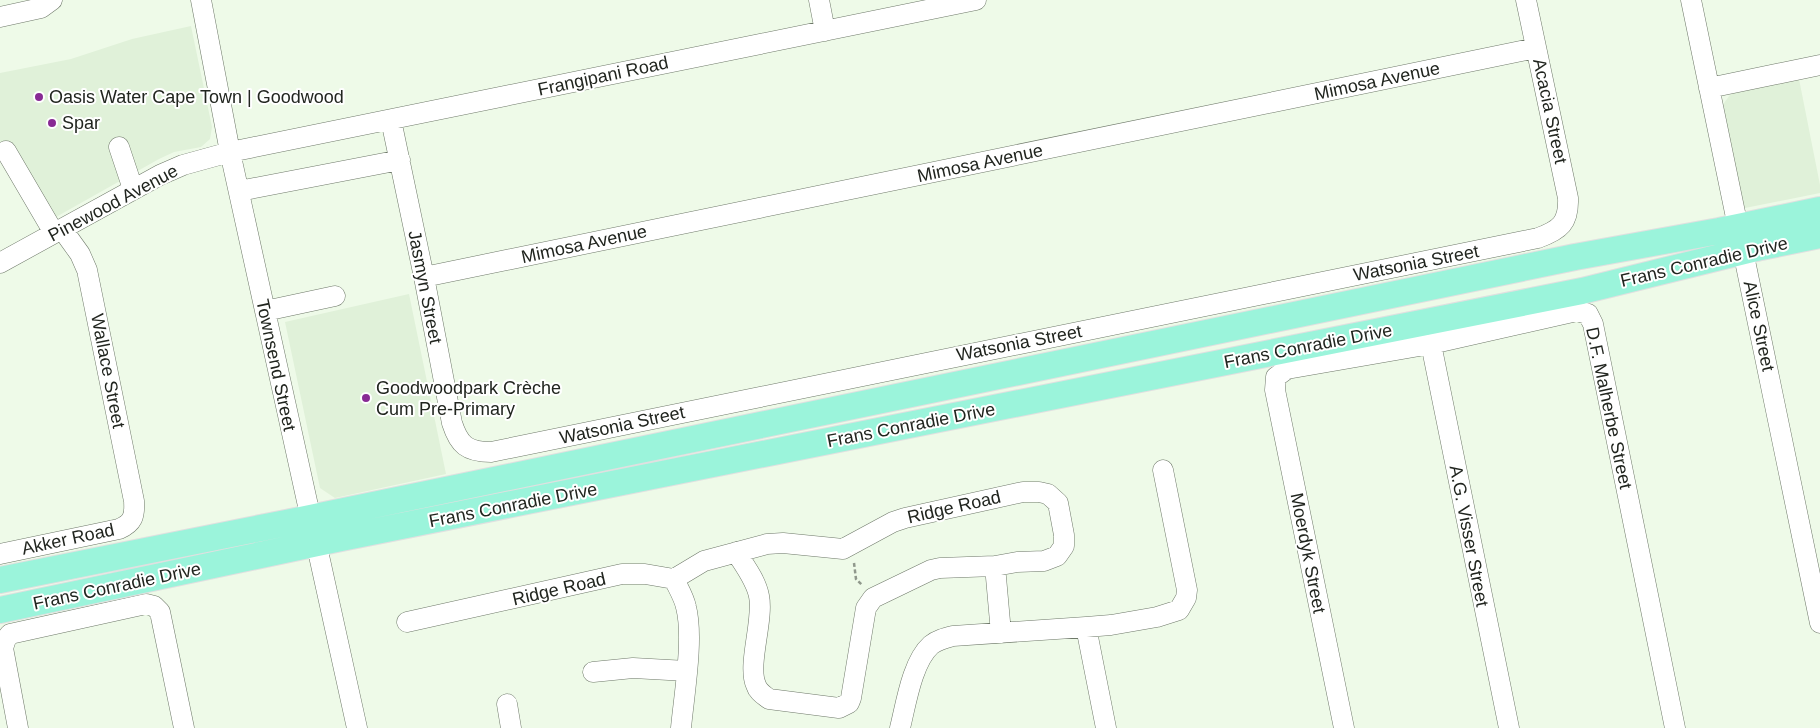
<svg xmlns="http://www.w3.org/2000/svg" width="1820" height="728" viewBox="0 0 1820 728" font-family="Helvetica,sans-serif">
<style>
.built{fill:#e0f1d9}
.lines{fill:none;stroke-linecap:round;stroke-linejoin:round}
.minor-casing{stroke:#6e7869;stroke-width:21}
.major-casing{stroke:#e0e0e0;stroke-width:28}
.path{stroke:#90988c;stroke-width:2.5;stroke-dasharray:4 2.5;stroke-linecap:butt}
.minor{stroke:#fff;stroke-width:20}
.major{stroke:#9bf4db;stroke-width:26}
.poi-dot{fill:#882a94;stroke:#fff;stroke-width:2}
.labels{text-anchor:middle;stroke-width:4;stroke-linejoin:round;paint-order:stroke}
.street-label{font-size:18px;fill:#21251f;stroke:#fff}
.poi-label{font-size:18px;fill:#21251f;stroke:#fff;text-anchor:start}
</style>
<rect width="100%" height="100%" fill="#eefae8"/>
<path class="built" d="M191 26 212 127 210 139 201 147 174 152 159 159 40 226 0 156V73L71 59 132 39Z
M1799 79 1820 185V193L1745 208 1742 204 1723 108 1724 103 1730 95 1735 92Z
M409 294 446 474 335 498 320 488 285 322Z"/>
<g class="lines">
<g class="minor-casing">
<path id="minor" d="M201 0 230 152 357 728
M819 0 825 31
M1691 0 1820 623
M0 17 41 8 52 0
M1709 88 1820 65
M391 120 424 277 452 423C459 445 467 452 491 452L1538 238C1560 230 1569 223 1568 198L1526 0
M119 147 133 189
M6 151 54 233
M239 191 400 160
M0 263 160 175 183 165 230 152 976 0
M424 277 1536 48
M265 311 335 296
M1431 344 1509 728
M0 554 119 529C133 523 135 516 134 501L87 270 80 254 62 229
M995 566 1001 633
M674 579C678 588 684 597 686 607 694 638 684 695 681 728
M407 622 622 574H645L674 579 704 561 767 544 783 543 843 549 893 522 905 518 1023 492H1039L1048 494 1058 503 1064 535V546L1057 556 1044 561 1017 562 995 566 940 568 931 570 873 598 866 608 851 698 849 703 839 708 769 699C764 695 758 692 756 685 747 665 764 620 759 596 756 580 744 565 736 552
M1086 627 1106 728
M593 672 633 668 687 671
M507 704 511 728
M18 728 3 648 6 639 10 634 146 604 154 606 160 612 184 728
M900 728C906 704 912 662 931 645 937 640 945 638 953 636L1086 627 1111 625 1157 617 1179 610 1186 598 1187 590 1163 470
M1344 728 1275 390 1276 377 1287 369 1431 344 1577 311 1588 314 1593 324 1675 728"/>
</g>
<g class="major-casing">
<path id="major" d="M0 580 286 523 1575 257 1719 231 1820 210
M0 610 341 538 1582 291 1761 247 1820 235"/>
</g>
<path class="path" d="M854 563 856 579 862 585"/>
<use href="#minor" class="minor"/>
<use href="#major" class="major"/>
</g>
<g class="poi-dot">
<circle cx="39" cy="97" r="5"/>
<circle cx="52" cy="123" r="5"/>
<circle cx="366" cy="398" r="5"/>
</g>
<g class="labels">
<g class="street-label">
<text transform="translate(603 76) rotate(-12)" y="6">Frangipani Road</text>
<text transform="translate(1377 81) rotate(-12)" y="6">Mimosa Avenue</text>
<text transform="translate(1550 111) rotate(78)" y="6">Acacia Street</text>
<text transform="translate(980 163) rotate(-12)" y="6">Mimosa Avenue</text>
<text transform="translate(113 203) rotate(-28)" y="6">Pinewood Avenue</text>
<text transform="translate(584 244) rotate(-12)" y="6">Mimosa Avenue</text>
<text transform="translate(1704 262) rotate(-13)" y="6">Frans Conradie Drive</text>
<text transform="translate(1416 263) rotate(-11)" y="6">Watsonia Street</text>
<text transform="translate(425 287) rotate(79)" y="6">Jasmyn Street</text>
<text transform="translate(1759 326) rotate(78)" y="6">Alice Street</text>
<text transform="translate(1019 343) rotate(-11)" y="6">Watsonia Street</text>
<text transform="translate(1308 346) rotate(-11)" y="6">Frans Conradie Drive</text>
<text transform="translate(276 365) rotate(78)" y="6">Townsend Street</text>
<text transform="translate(108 371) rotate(79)" y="6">Wallace Street</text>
<text transform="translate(1609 408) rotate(78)" y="6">D.F. Malherbe Street</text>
<text transform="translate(622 425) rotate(-12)" y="6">Watsonia Street</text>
<text transform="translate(911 425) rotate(-11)" y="6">Frans Conradie Drive</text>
<text transform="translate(513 505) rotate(-11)" y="6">Frans Conradie Drive</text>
<text transform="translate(954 507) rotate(-13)" y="6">Ridge Road</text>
<text transform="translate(1469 536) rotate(79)" y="6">A.G. Visser Street</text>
<text transform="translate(68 539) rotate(-12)" y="6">Akker Road</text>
<text transform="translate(1308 553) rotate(79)" y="6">Moerdyk Street</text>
<text transform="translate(117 586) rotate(-12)" y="6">Frans Conradie Drive</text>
<text transform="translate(559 589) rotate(-13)" y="6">Ridge Road</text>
</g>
<g class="poi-label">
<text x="49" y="103">Oasis Water Cape Town | Goodwood</text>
<text x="62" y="129">Spar</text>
<text x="376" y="394">Goodwoodpark Crèche<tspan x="376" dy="21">Cum Pre-Primary</tspan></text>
</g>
</g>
</svg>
